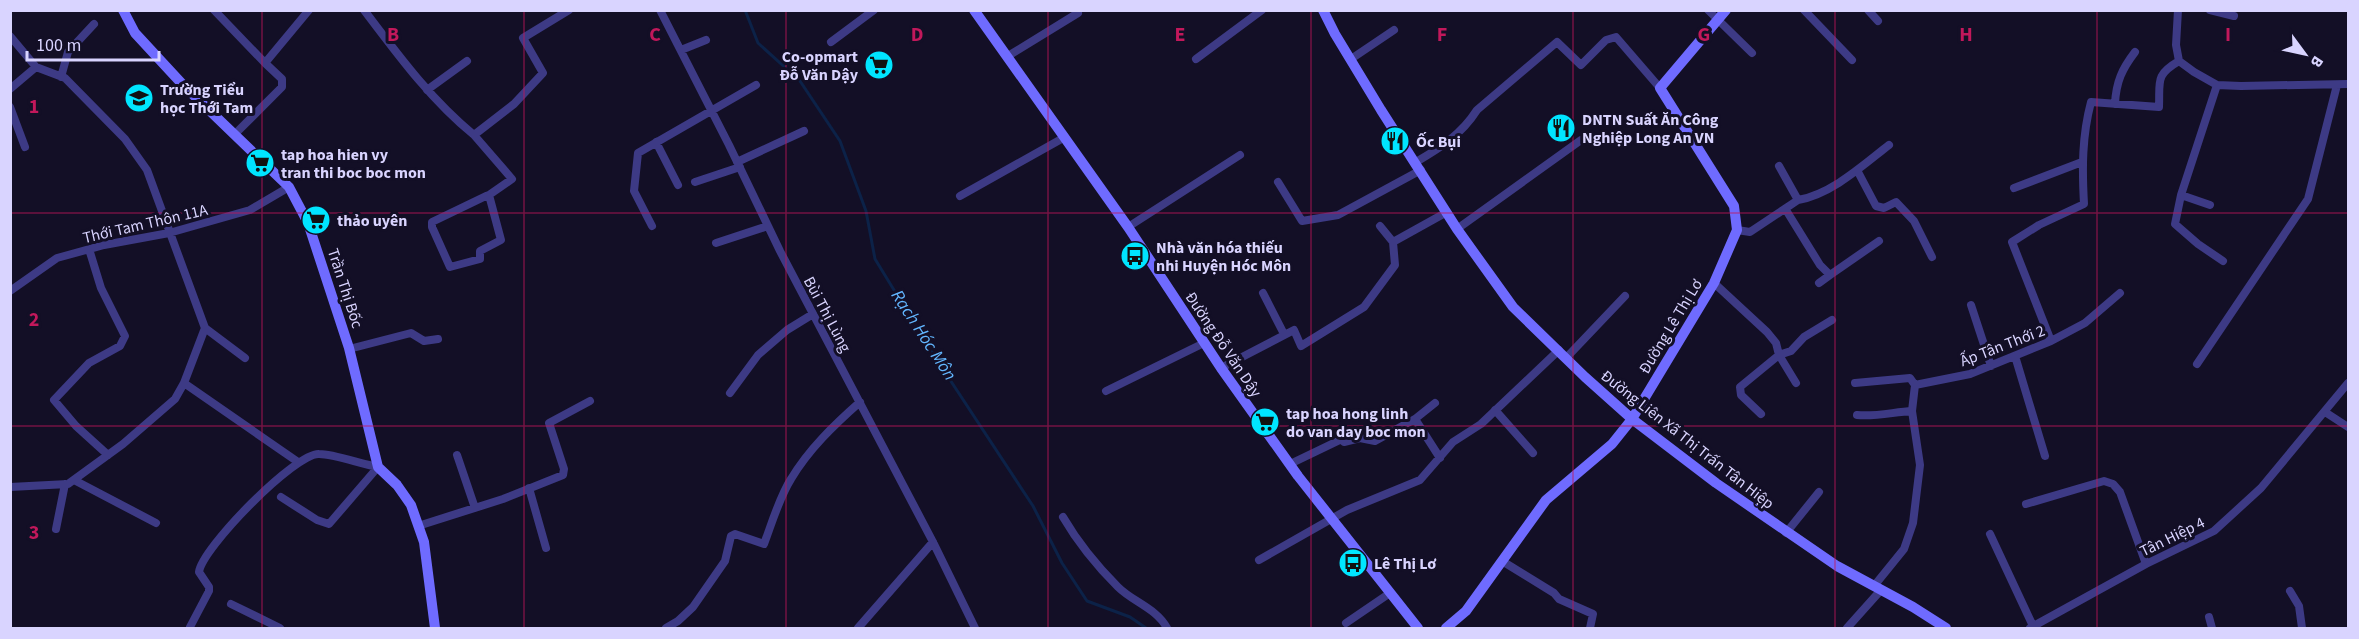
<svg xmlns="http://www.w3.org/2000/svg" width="2359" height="639" viewBox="0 0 2359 639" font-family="'Source Sans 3',sans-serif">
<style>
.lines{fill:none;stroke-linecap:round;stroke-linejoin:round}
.stream{stroke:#0c2248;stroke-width:3}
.street{stroke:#3d3a85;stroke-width:8}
.secondary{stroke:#6f6bff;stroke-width:10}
.grid{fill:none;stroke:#c2185b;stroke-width:1.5;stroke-opacity:0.55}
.labels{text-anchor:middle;stroke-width:6;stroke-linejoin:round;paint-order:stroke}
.poi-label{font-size:16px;font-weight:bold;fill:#d9d4ff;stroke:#130f26;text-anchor:start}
.street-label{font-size:16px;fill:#d9d4ff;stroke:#130f26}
.water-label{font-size:18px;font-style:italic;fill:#62b6ff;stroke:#130f26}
.grid-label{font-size:20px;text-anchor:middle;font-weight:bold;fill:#c2185b;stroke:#130f26;stroke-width:6;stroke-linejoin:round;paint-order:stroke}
</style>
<rect width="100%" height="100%" fill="#130f26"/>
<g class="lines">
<path class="stream" d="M745 10 758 43 800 81 840 141 866 211 875 259 935 357 1033 506 1062 563 1087 601 1130 617 1146 628"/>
<path class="street" d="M214 10 265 63
M364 10C398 55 431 100 474 135L514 104 543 73 523 38 569 10
M660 10 729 145 780 251 933 542 975 628
M1708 10 1752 53
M1804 10 1852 60
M1868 10 1878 21
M2178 10 2176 45 2179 61 2194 72 2217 85 2241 86 2348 84
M2210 10 2234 16
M10 36 36 67 65 78 125 139 147 170 205 328 184 383 175 399 123 444 68 484 10 487
M831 42 874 10
M681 50 706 40
M1008 56 1078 13
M1196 59 1262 10
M1351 59 1394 30
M61 77 68 52 94 24
M2217 85 2181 195 2175 224 2198 244 2223 261
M10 89 36 67
M427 90 467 61
M2115 104C2116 82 2122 69 2135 52
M10 107 25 147
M235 134 282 87V79L265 63 309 10
M474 135 512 179 489 195 486 196 432 222V227L450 267 480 259V251L501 240 489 195
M656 142 678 185
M737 162 804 131
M1416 162C1440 148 1461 135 1477 110L1557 42 1581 65 1606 40 1616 37 1660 88
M1857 170 1876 206 1884 208 1896 202 1914 221 1932 257
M695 182 740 167
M1278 182 1302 221 1338 215 1421 170
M2014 188 2082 162
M2181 195 2210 205
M960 196 1065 137
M1798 200C1832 194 1863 165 1889 145
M1786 210 1820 265 1830 275 1879 241
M652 226 634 191 638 153 756 85
M1380 226 1393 242 1447 212
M1128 227 1240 155
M1457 229 1581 140 1597 139
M1737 230 1750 232 1798 200 1779 166
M716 243 768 226
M89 249 101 288 125 336 120 346 89 363 54 400 76 426 108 455
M1714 283 1767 332 1776 343 1779 355 1796 383
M1819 283 1830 275
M10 291 57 258 104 245 169 233 250 210 289 187
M1263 293 1284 334
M1971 305 1991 366
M205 328 245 358
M2051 341 2012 242 2039 225 2084 204C2082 168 2082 136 2091 102L2159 107C2160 81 2155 75 2179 61
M349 349 411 333 424 341 438 339
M2015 356 2045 456
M1566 358 1625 296
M2197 364 2308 199 2337 85
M1221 368 1294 330 1301 346 1364 307 1395 265 1393 242
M184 383 298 462
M1855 383 1910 378 1915 385
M1106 391 1204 343
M730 393 758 355 787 330 813 314
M1495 410 1533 453
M2325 412 2348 427
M1761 414 1741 395 1740 387 1779 355 1791 351 1804 337 1832 320
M1857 415C1875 417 1894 412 1912 411
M1415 419 1440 458
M457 455 475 508
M1290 464 1342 439 1344 442 1360 438 1375 441 1415 419 1435 403
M74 480 156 523
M529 488 546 548
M2026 504 2104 481 2113 484 2120 492 2146 564
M1063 517C1077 541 1098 567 1118 587 1133 602 1156 608 1167 628
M418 526 503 499 563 475 564 469 549 423 590 401
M56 529 65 484
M1786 533 1819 492
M1990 534 2033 626
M1259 560 1347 510 1420 480 1453 442 1481 424 1559 350
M1502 561 1554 593 1559 599 1593 614 1590 628
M1874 586 1904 549 1913 523 1920 465 1912 411 1915 385 1970 374 2051 341 2085 323 2120 293
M2290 591 2299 606 2302 628
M231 604 280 628
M2209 617 2212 628
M1346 623 1390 593
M190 627 209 591V587L199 572C202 548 295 453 319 454 334 454 361 464 378 467L329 524 317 520 281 497
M666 628 678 621 693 607 725 561 731 536 735 534 764 544C772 523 779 498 791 479 809 449 834 425 860 402
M858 628 933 542
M1847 628 1881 590
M2030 628 2146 564 2214 531 2261 488 2348 383"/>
<path class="secondary" d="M123 10 135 33 184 86 289 187 308 223 349 348 378 467 397 485 411 505 424 542 435 628
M974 10 1128 227 1221 368 1298 476 1418 628
M1323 10 1335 34 1381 110 1457 229 1513 307 1585 377 1632 419 1716 483 1837 566 1913 607 1946 628
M1446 628 1466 611 1546 500 1612 444 1632 419 1714 283 1737 230 1734 206 1660 88 1726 10"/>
</g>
<path class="grid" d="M262 10V628M524 10V628M786 10V628M1048 10V628M1311 10V628M1573 10V628M1835 10V628M2097 10V628M10 213H2348M10 426H2348"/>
<defs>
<g id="supermarket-disc" transform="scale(1.5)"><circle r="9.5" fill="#00e5ff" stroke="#130f26"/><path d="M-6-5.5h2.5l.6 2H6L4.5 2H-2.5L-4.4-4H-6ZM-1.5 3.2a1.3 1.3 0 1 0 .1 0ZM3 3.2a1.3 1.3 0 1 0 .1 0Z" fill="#111"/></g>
<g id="school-disc" transform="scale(1.5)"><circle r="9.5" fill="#00e5ff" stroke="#130f26"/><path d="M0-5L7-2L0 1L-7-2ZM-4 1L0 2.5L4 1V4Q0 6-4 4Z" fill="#111"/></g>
<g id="restaurant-disc" transform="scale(1.5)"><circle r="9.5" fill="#00e5ff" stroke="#130f26"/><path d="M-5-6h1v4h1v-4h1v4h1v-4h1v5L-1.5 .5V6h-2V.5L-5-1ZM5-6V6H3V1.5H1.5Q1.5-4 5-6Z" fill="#111"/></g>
<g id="bus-disc" transform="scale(1.5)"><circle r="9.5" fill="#00e5ff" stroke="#130f26"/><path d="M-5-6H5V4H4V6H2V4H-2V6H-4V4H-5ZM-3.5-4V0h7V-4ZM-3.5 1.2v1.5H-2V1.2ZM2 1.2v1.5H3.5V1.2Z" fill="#111"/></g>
</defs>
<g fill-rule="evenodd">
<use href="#supermarket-disc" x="879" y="65"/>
<use href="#school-disc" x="139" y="98"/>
<use href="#restaurant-disc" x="1561" y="128"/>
<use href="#restaurant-disc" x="1395" y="141"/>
<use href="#supermarket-disc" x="260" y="163"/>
<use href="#supermarket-disc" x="316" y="220"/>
<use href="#bus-disc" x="1135" y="256"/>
<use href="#supermarket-disc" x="1265" y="422"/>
<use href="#bus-disc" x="1353" y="563"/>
</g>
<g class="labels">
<g class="poi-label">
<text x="858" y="62" text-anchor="end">Co-opmart<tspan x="858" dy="18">Đỗ Văn Dậy</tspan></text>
<text x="160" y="95">Trường Tiểu<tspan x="160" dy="18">học Thới Tam</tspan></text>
<text x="1582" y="125">DNTN Suất Ăn Công<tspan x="1582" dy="18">Nghiệp Long An VN</tspan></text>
<text x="1416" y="147">Ốc Bụi</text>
<text x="281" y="160">tap hoa hien vy<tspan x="281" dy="18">tran thi boc boc mon</tspan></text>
<text x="337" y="226">thảo uyên</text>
<text x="1156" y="253">Nhà văn hóa thiếu<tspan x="1156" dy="18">nhi Huyện Hóc Môn</tspan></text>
<text x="1286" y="419">tap hoa hong linh<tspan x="1286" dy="18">do van day boc mon</tspan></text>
<text x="1374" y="569">Lê Thị Lơ</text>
</g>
<g class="street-label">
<text transform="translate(145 223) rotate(-13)" y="6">Thới Tam Thôn 11A</text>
<text transform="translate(346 288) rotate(72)" y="6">Trần Thị Bốc</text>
<text transform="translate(828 314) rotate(62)" y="6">Bùi Thị Lùng</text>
<text transform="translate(1670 326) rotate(-59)" y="6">Đường Lê Thị Lơ</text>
<text transform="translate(1224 344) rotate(56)" y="6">Đường Đỗ Văn Dậy</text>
<text transform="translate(2002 345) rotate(-21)" y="6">Ấp Tân Thới 2</text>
<text transform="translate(1688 439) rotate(38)" y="6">Đường Liên Xã Thị Trấn Tân Hiệp</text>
<text transform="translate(2172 536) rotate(-26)" y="6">Tân Hiệp 4</text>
</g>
<g class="water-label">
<text transform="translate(924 335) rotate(57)" y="6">Rạch Hóc Môn</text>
</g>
</g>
<g class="grid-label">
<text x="393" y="41">B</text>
<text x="655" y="41">C</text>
<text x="917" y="41">D</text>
<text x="1180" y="41">E</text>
<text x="1442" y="41">F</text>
<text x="1704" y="41">G</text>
<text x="1966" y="41">H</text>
<text x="2228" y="41">I</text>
<text x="34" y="113">1</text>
<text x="34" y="326">2</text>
<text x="34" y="539">3</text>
</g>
<rect width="2359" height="639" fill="none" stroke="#d9d4ff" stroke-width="24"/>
<g transform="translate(2305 54) rotate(123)" stroke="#130f26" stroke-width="4.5" paint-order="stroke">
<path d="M0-4.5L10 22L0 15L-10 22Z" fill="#d9d4ff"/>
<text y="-9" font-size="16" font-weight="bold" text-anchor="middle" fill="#d9d4ff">B</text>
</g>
<path d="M27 51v9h132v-9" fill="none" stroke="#d9d4ff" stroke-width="3"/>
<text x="36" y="51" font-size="18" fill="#d9d4ff" stroke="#130f26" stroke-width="4.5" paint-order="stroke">100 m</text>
</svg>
